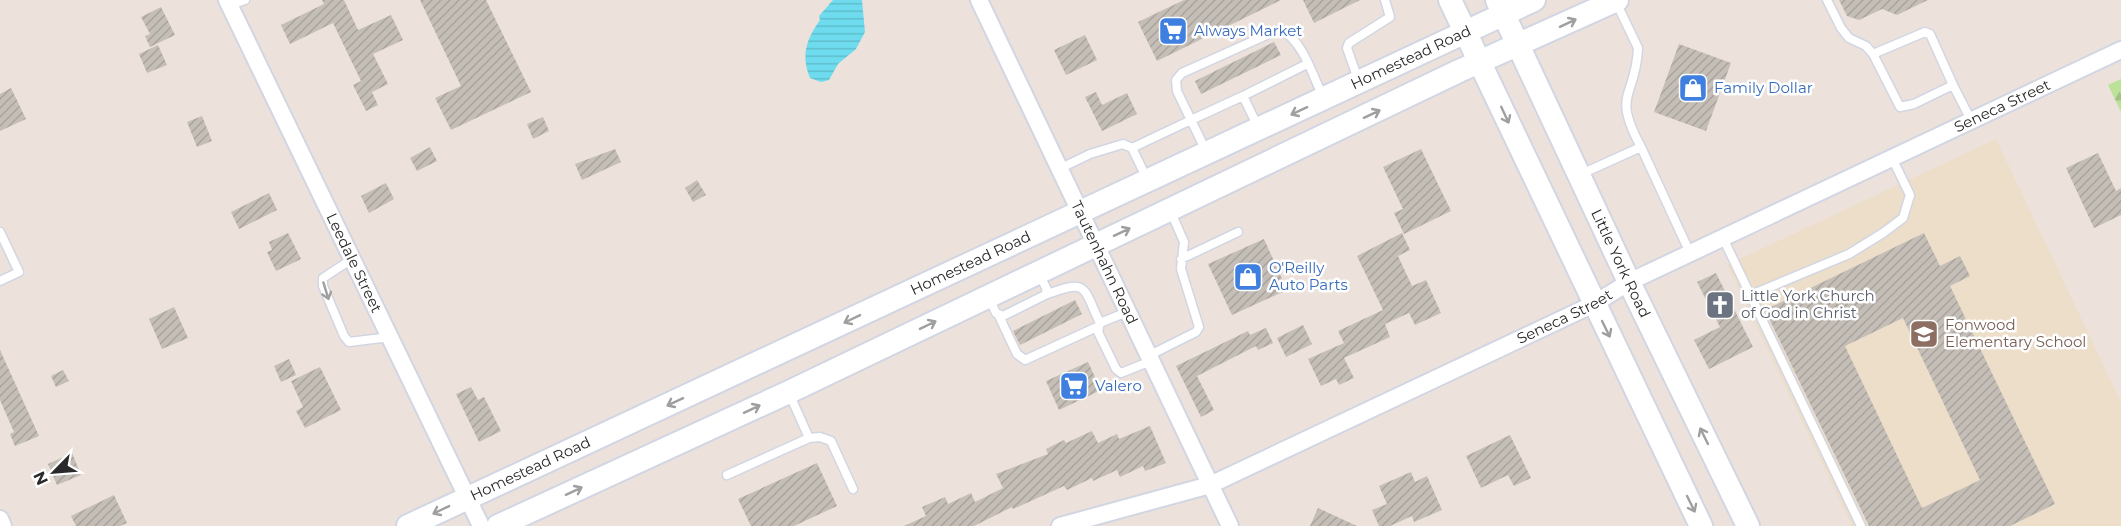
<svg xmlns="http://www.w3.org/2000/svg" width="2121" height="526" viewBox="0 0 2121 526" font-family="Montserrat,sans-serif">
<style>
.education{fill:#eddeca}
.forest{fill:url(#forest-firs)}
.water{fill:url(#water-rules)}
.building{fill:url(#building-hatch);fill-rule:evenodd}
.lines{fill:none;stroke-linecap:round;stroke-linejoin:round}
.lane-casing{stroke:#d1d6e2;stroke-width:11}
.street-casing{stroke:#d1d6e2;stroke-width:20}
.secondary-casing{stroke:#d1d6e2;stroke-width:26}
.lane{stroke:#fff;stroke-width:8}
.street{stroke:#fff;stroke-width:16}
.secondary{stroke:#fff;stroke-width:22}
.oneway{stroke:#9f9f9f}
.labels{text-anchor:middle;stroke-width:5;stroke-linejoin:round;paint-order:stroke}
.shop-label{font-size:15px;fill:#366cbe;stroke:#fff;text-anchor:start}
.street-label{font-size:15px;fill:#292929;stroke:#fff}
.worship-label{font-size:15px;fill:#5b616d;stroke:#fff;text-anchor:start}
.education-label{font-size:15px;fill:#785e54;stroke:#fff;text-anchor:start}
</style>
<defs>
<pattern id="forest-firs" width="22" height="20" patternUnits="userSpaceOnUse" patternTransform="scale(1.5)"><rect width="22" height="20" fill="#bbe298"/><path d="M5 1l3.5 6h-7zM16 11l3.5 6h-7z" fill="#a1c283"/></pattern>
<pattern id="water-rules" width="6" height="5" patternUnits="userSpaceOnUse" patternTransform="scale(1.5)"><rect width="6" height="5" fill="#6edcee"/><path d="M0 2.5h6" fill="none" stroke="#5fbdcc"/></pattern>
<pattern id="building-hatch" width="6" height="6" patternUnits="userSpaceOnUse" patternTransform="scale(1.5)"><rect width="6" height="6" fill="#c4beb7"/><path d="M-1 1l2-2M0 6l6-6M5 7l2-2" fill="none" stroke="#a8a39d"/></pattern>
</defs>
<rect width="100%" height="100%" fill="#ece2db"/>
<path class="education" d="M1996 139 2121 402V526H1852L1727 265Z"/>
<path class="forest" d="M2121 79V112L2108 85Z"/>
<path class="water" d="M833 0H862L865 32 856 49 838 64 829 80 821 82 810 78C801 55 806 40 820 20L819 16Z"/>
<path class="building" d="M322 0H344L358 30 391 15 403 40 373 54 388 84 372 92 378 105 366 111 353 85 361 81 333 23 290 44 281 25 324 4Z
M420 0H486L531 92 451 130 435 98 461 86Z
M1184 0H1281L1157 61 1138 22Z
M1303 0H1360L1314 23Z
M1839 0H1928L1897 15 1882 9 1859 20 1847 16Z
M161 7 175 35 150 47 145 36 150 34 141 17Z
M1085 35 1097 60 1066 75 1054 50Z
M1274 42 1281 55 1201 94 1195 81Z
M1679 44 1731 63 1706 131 1654 112Z
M158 45 167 65 147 73 139 54Z
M11 88 26 119 0 131V94Z
M1096 92 1102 105 1127 93 1137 114 1102 131 1085 97Z
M202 116 212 141 197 147 187 122Z
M543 117 549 131 533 139 527 124Z
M430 147 437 161 417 171 410 158Z
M615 149 621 162 582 180 575 164Z
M1421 149 1451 211 1404 234 1394 213 1403 209 1383 167Z
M2098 153 2116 191 2121 188V215L2094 228 2066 168Z
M697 180 706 195 693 202 685 188Z
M386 183 394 199 369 213 361 196Z
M269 193 277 210 239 229 231 212Z
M288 233 301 259 276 271 267 252 272 250 269 242Z
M1402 233 1410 250 1398 256 1412 286 1426 280 1441 313 1415 325 1409 313 1385 324 1390 337 1344 358 1354 378 1339 385 1336 379 1321 386 1308 359 1344 343 1338 331 1383 310 1357 256Z
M1924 233 1940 266 1960 256 1970 276 1950 286 2055 504 2010 526H1869L1765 310ZM1903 318 1980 480 1922 508 1845 346Z
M1264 239 1287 290 1232 315 1208 264Z
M1716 273 1753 347 1709 369 1694 340 1720 327 1697 282Z
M1075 300 1082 314 1020 345 1013 331Z
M174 307 188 338 162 349 149 319Z
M1303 325 1312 344 1286 357 1277 338Z
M1266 328 1273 343 1258 350 1256 346 1197 376 1214 410 1201 417 1176 366 1248 331 1250 335Z
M0 350 39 436 15 446 10 434 14 432 0 400Z
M289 359 296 375 281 382 274 366Z
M1088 362 1101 390 1059 410 1046 381Z
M320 367 341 410 305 428 296 411 303 407 291 381Z
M63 370 69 381 56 387 51 376Z
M471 387 478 400 484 397 501 431 479 442 456 394Z
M1150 426 1166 463 1145 471 1143 466 1120 477 1117 470 1093 481 1092 478 1067 490 1064 486 1013 509 1012 507 974 526H904L926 516 922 507 945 497 948 504 971 493 975 502 1003 488 996 474 1048 454 1046 449 1064 440 1066 443 1092 431 1098 443 1117 434 1119 439Z
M1510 435 1531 478 1514 486 1508 475 1481 488 1466 456Z
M72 453 81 475 57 485 48 464Z
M817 463 837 506 794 526H751L738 499Z
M1411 472 1415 482 1427 476 1442 510 1414 522 1412 516 1390 526H1379L1372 510 1387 504 1379 486Z
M114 495 127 523 120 526H76L71 516Z
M1318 508 1357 526H1310Z"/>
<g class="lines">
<g class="lane-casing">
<path id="lane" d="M1827 0 1841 28 1849 38 1866 46 1873 54 1900 107 1914 104 1953 85 1971 120
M1616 2 1638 48C1636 98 1611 92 1641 147
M230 5 245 0
M1873 54 1925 32 1930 34 1953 85
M1359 82 1347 48 1349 43 1390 17 1385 0
M1259 129 1243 96 1307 64
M1132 148 1191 120 1177 91 1176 80 1182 73 1280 29C1302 39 1313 76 1323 97
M1206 151 1191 120 1243 96
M1059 169 1090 154 1123 144 1132 148 1147 179
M1579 175 1641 147 1690 253
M0 232 19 272 0 281
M1723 238 1861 526
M352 259 323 278V286L344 336 349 342 390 337
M1181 259 1238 232
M1045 295C1088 279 1082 285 1100 323
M1751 295 1849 254 1883 233 1903 218 1910 195 1892 158
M988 296 996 313 1003 316 1045 295 1047 290 1039 273
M1127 312 1100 323 1098 332 1116 369 1121 373 1151 361
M999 316 1017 354 1025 360 1097 327
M1148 356 1196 332 1199 327 1181 269 1184 242 1170 210
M809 438 820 437 831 441 853 489
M727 475 809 438 789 393"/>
</g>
<g class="street-casing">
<g id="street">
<path id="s1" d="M227 0 481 526"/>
<path id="s2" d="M979 0 1230 526"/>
<path d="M0 519 3 526"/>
<path id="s3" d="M1060 526 1210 485 1594 304 1629 282 2121 50"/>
</g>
</g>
<g class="secondary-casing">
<g id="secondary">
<path d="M1450 0 1701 526"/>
<path id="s4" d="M1497 0 1629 282 1748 526"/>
<path id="s5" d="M408 526 1534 0"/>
<path d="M498 526 789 392 1459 71 1617 0"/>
</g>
</g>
<use href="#lane" class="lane"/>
<use href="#street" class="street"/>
<use href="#secondary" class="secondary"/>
</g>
<defs><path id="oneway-shaft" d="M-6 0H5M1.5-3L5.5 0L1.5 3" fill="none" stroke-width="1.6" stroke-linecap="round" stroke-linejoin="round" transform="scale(1.5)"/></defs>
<g class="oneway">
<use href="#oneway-shaft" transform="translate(1568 23) rotate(-25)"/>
<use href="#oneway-shaft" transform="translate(1299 111) rotate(155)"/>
<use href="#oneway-shaft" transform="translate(1372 114) rotate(-25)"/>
<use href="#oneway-shaft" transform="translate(1505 115) rotate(65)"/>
<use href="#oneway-shaft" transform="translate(1122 232) rotate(-25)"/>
<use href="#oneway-shaft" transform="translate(326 291) rotate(73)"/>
<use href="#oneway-shaft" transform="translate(852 319) rotate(154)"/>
<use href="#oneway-shaft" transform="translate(928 325) rotate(-26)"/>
<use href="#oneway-shaft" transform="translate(1606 329) rotate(64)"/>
<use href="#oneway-shaft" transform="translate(675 402) rotate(155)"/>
<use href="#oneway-shaft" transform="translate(752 409) rotate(-25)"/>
<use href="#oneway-shaft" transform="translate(1704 436) rotate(-116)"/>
<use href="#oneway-shaft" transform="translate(574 491) rotate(-25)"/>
<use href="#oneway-shaft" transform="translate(1691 504) rotate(64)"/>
<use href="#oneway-shaft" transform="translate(441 510) rotate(154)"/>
</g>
<defs>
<g id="supermarket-square" transform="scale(1.5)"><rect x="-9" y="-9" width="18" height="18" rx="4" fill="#3f7fe0" stroke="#fff"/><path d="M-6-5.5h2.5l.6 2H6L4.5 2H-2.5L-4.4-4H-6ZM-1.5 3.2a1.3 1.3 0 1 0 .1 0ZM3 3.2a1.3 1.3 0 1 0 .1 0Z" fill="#fff"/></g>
<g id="shop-square" transform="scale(1.5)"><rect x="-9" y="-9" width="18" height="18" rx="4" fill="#3f7fe0" stroke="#fff"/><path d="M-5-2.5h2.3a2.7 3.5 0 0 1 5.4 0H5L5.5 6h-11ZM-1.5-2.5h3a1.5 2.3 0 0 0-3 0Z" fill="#fff"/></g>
<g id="church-square" transform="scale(1.5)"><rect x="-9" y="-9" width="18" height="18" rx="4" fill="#6b7280" stroke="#fff"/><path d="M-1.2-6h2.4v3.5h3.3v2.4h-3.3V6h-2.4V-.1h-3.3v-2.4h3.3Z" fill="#fff"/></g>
<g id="school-square" transform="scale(1.5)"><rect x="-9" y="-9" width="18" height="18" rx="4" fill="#8d6e63" stroke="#fff"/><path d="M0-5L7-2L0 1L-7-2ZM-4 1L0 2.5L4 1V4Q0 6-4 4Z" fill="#fff"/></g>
</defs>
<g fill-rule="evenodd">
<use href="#supermarket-square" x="1173" y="31"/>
<use href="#shop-square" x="1693" y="88"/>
<use href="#shop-square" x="1248" y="277"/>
<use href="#church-square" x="1720" y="305"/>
<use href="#school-square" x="1924" y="334"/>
<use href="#supermarket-square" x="1074" y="386"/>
</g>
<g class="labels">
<g class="shop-label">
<text x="1194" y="36">Always Market</text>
<text x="1714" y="93">Family Dollar</text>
<text x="1269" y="273">O'Reilly<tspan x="1269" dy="17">Auto Parts</tspan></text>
<text x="1095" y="391">Valero</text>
</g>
<g class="street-label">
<text dy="5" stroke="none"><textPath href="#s5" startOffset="1107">Homestead Road</textPath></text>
<text dy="5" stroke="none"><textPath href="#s3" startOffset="1034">Seneca Street</textPath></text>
<text dy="5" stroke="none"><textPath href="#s1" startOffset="292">Leedale Street</textPath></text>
<text dy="5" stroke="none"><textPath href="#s5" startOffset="621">Homestead Road</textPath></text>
<text dy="5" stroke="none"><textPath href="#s2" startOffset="291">Tautenhahn Road</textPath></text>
<text dy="5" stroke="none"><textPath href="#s4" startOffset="291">Little York Road</textPath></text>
<text dy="5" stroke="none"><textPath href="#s3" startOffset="548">Seneca Street</textPath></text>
<text dy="5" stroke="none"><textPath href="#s5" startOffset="135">Homestead Road</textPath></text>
</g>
<g class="worship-label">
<text x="1741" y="301">Little York Church<tspan x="1741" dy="17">of God in Christ</tspan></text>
</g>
<g class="education-label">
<text x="1945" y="330">Fonwood<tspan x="1945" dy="17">Elementary School</tspan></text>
</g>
</g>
<g transform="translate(54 472) rotate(245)" stroke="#ffffff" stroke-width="4.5" paint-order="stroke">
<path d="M0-4.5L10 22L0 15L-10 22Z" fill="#292929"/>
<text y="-9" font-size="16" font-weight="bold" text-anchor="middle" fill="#292929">N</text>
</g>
</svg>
